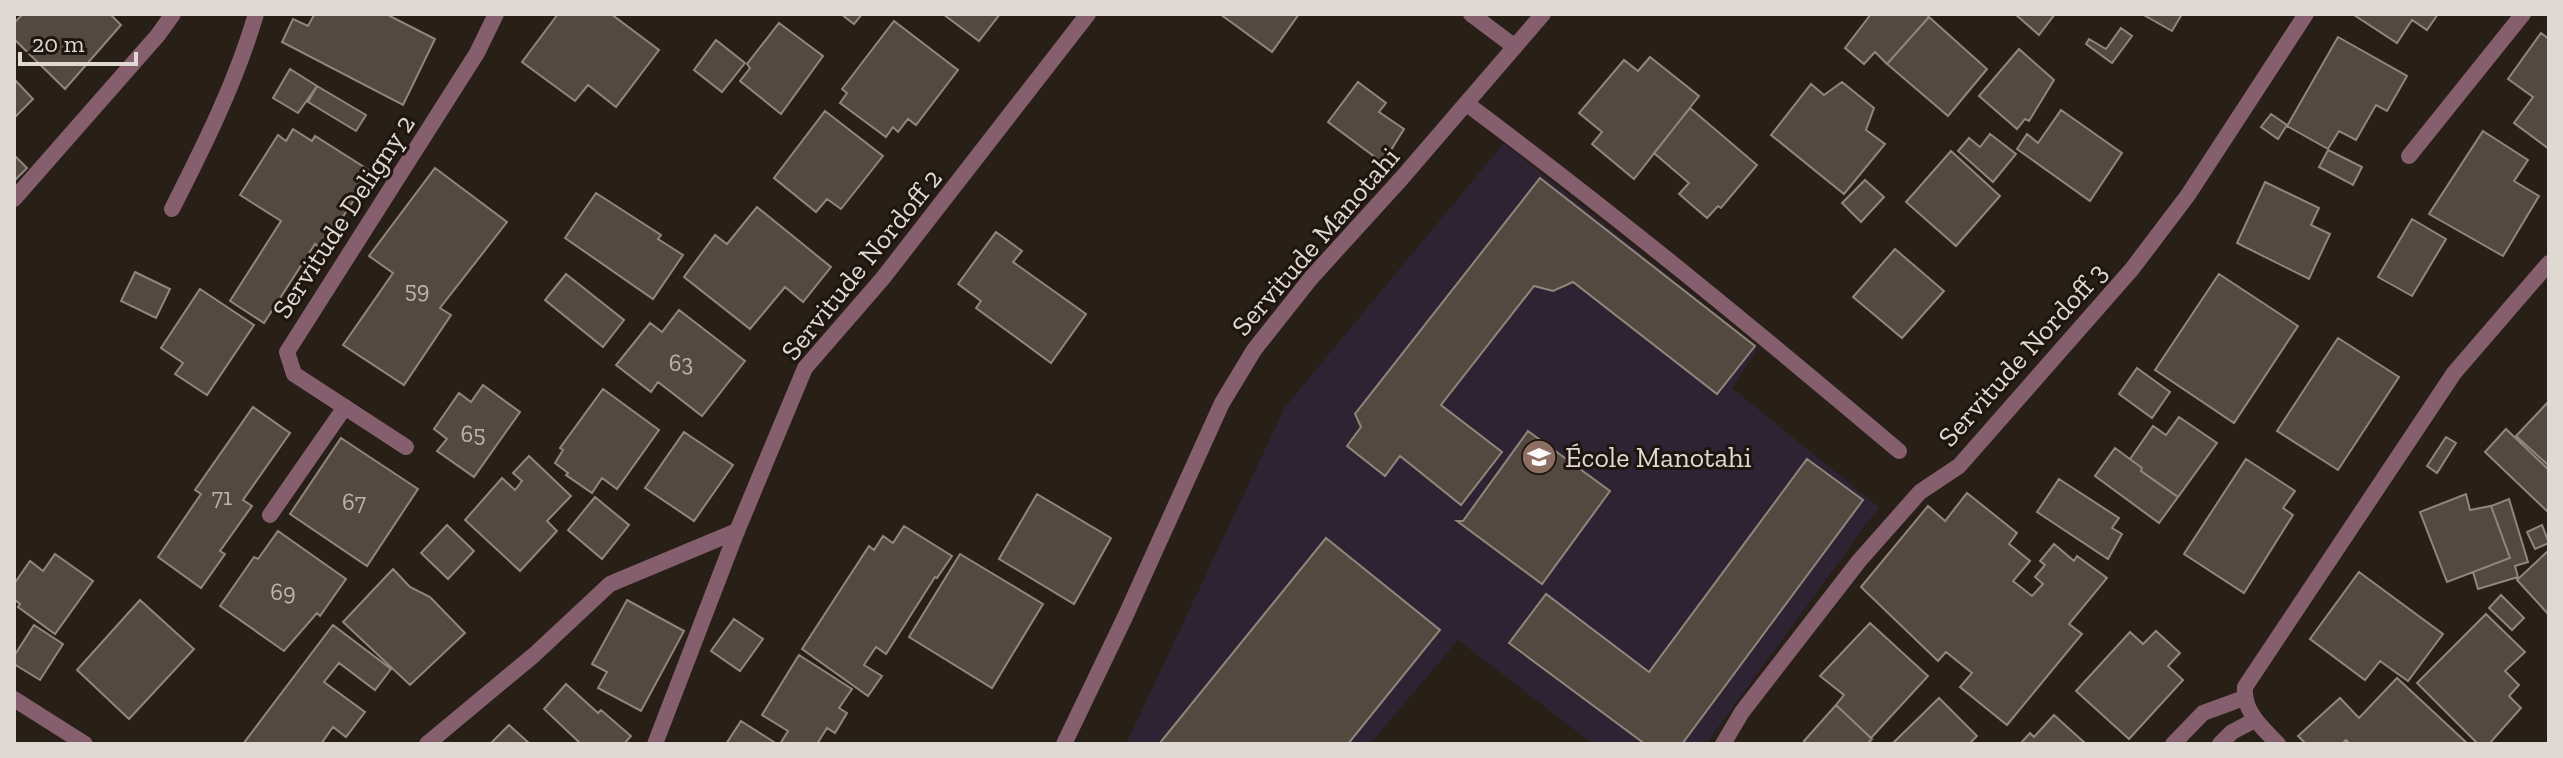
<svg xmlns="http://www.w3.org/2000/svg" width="2563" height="758" viewBox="0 0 2563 758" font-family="'Zilla Slab',serif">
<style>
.education{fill:#2e2332}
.building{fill:#534940;stroke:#91867c;stroke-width:2}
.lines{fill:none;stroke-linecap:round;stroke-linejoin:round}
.service{stroke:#855f6e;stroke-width:16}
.minor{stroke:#855f6e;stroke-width:16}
.labels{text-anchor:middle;stroke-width:6;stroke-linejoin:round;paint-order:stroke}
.number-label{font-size:24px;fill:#bcb4ae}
.street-label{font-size:28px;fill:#dfd8d3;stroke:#1e150e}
.poi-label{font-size:28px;fill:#dfd8d3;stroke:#1e150e;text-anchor:start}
</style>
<rect width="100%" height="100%" fill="#281f17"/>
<path class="education" d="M1504 143 1758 348 1732 388 1879 507 1706 744H1593L1458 640 1370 744H1126L1285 407Z"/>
<path class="building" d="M23 14H110L121 25 65 89 14 39V23Z
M312 14H386L435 39 403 105 282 42 293 19 308 26 314 15Z
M558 14H611L659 50 616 107 588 85 575 101 522 62Z
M841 14H862L854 24Z
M943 14H1000L979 41Z
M1220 14H1299L1272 52Z
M1871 14H1926L1929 17 1887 64 1875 52 1864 64 1845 48Z
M2015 14H2055L2039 35Z
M2142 14H2182L2172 31Z
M2438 14 2427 30 2412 20 2397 43 2354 15Z
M1929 17 1987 69 1948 116 1887 64Z
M894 21 958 70 916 125 908 119 898 132 893 127 886 137 840 103 847 93 842 89Z
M779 23 823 56 781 114 740 81 750 68 747 64Z
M2121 28 2132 36 2112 63 2086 44 2089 39 2106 49Z
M2541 33 2549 39V149L2514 123 2533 97 2508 79Z
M2338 37 2407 76 2387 111 2376 105 2356 140 2339 131 2328 149 2287 126Z
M716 40 745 63 722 92 694 70Z
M2019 49 2054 80 2029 121 2025 119 2017 129 1979 96Z
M1650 57 1699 96 1634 179 1592 144 1602 132 1579 113 1624 60 1638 71Z
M290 69 317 86 298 113 273 98Z
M14 79 33 99 14 118Z
M1358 82 1386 103 1379 112 1404 129 1383 163 1328 122Z
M1842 82 1874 108 1866 130 1885 144 1844 194 1771 135 1811 84 1824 95Z
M317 86 366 115 356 131 308 102Z
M1690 108 1757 165 1721 208 1718 206 1707 218 1679 194 1689 183 1654 153Z
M2061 110 2122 153 2090 201 2017 149 2027 134 2038 143Z
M825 111 883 156 841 209 827 199 816 212 774 178Z
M2271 114 2287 125 2278 139 2261 127Z
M293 129 312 141 315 136 372 172 322 249 315 244 264 323 230 301 281 221 240 195 278 135 286 141Z
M2483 131 2528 160 2514 181 2539 196 2503 256 2429 214Z
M1990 134 2016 154 1993 182 1958 151 1969 138 1980 147Z
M2328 150 2362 167 2353 185 2319 167Z
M1951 151 2000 196 1956 246 1906 202Z
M14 155 27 168 14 181Z
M435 168 507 222 440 308 451 315 404 385 343 345 393 273 369 256Z
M1540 178 1755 346 1717 394 1573 282 1553 291 1534 286 1441 405 1502 452 1461 505 1400 456 1385 476 1347 446 1361 427 1355 414Z
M1865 180 1884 197 1861 222 1842 203Z
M2265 182 2319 208 2311 225 2330 234 2309 279 2237 243Z
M596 193 661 235 658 239 683 255 653 299 565 238Z
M757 207 831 267 803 302 785 287 750 329 684 277 715 235 727 244Z
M2412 219 2446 239 2412 296 2378 277Z
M996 232 1022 251 1013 262 1086 314 1051 363 976 308 981 301 958 284Z
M1895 249 1944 291 1902 338 1853 297Z
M135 272 170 289 156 318 121 301Z
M566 274 624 320 603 347 545 300Z
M2219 274 2298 326 2234 423 2155 370Z
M200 289 254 325 207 395 175 374 183 363 161 348Z
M679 310 745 361 702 416 658 382 651 392 616 365 650 323 662 332Z
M2338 338 2399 377 2338 470 2277 431Z
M2137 368 2170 392 2152 418 2119 394Z
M483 385 520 412 474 477 437 451 447 439 434 429 459 393 471 402Z
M603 389 659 430 617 489 602 478 592 493 566 475 568 473 555 463 563 450 560 448Z
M2549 401V466L2516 436Z
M253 407 290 433 243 500 252 506 220 551 225 554 201 588 158 557 201 494 195 490Z
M2179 417 2217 443 2178 497 2141 471 2142 468 2130 459 2153 426 2166 435Z
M2506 429 2549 470V513L2485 452Z
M1528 431 1610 491 1542 584 1457 521H1463Z
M684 432 733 465 694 521 645 488Z
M2446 437 2456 443 2437 473 2427 466Z
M341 438 418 489 367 566 290 514Z
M2115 448 2142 468 2141 471 2178 497 2159 523 2095 476Z
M529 456 571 496 547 521 557 531 520 571 465 520 502 478 515 490 522 481 513 473Z
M1807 459 1863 500 1682 744H1645L1509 643 1546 594 1649 672Z
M2246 459 2295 491 2283 508 2293 515 2244 593 2184 554Z
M2059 479 2119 518 2112 528 2122 534 2108 559 2037 512Z
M1967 493 2017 533 2009 544 2030 561 2013 581 2032 596 2043 584 2035 577 2045 565 2040 561 2054 544 2074 561 2077 556 2107 578 2069 624 2082 634 2007 725 1960 687 1972 673 1946 652 1938 661 1861 587 1928 506 1945 521Z
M1037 494 1111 538 1074 604 999 559Z
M2466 494 2470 510 2491 506 2510 558 2447 582 2420 512Z
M595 497 629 525 602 559 568 530Z
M2509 499 2528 562 2515 566 2518 577 2478 589 2473 572 2510 558 2491 506Z
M447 525 474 551 448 579 421 553Z
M2542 525 2549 543 2535 549 2527 532Z
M904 526 952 556 937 578 935 577 886 654 876 647 864 665 882 676 868 696 802 649 869 546 874 550 883 536 893 543Z
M278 531 346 579 320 616 317 613 284 651 220 606 254 557 258 559Z
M1326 538 1440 630 1348 744H1159Z
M2549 550V615L2517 580Z
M55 554 93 581 55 634 18 607 20 604 14 599V584L30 561 43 571Z
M960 554 1043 604 992 688 909 637Z
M393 569 410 587 430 597 465 633 410 685 343 622Z
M2359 572 2443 634 2408 681 2380 661 2365 680 2310 639Z
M2501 595 2524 618 2512 630 2489 608Z
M140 600 194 649 129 719 77 670Z
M627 600 684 631 641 711 598 688 607 672 592 664Z
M2486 614 2525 652 2505 671 2519 685 2509 696 2521 708 2489 744H2478L2417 683Z
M734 619 763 639 740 671 711 651Z
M1870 623 1928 676 1871 738 1836 705 1844 695 1820 676Z
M34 625 63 644 40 680 14 664V656Z
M333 625 391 669 375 690 339 663 324 682 365 712 346 737 333 727 321 744H243Z
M2156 631 2180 653 2168 666 2183 680 2129 739 2076 691 2130 632 2143 644Z
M799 655 852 689 839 708 847 713 835 733 827 728 817 744H780L788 731 762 715Z
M2397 678 2468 744H2350L2346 740 2342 744H2306L2298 736 2340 698 2359 718Z
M566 684 598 713 601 710 631 736 624 744H581L544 709Z
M1939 698 1977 736 1969 744H1892Z
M1836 705 1872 739 1867 744H1807L1804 741Z
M2054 715 2086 744H2020L2030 733 2034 737Z
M741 721 777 744H726Z
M509 725 530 744H490Z"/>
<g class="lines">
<path class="service" d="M1467 104C1615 214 1758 332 1899 451
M270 515 345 407
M655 744 737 531"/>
<path class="minor" d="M1471 14 1515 47
M2409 156 2523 14
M14 199 158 35 173 14
M172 209C204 146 236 82 256 14
M406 447 294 374 287 352 477 53 496 14
M14 699 85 744
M427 744 534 655 610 584 737 531 805 368 883 278 1088 14
M1064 744 1125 617 1222 403 1254 350 1311 278 1401 179 1543 14
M1723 744 1742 712 1859 561 1920 492 1959 466 2132 269 2188 195 2306 14
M2173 744 2203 713 2244 698
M2220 744 2232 732 2255 720
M2278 744C2262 727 2243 712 2245 687L2454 373 2549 263"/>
</g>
<defs>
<g id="school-disc" transform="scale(1.8)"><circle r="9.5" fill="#8d6e63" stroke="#1e150e"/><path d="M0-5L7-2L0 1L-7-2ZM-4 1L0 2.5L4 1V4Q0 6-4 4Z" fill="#fff"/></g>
</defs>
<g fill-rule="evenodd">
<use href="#school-disc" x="1539" y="457"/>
</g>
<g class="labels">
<g class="number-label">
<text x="417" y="298">59</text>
<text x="681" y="371">63</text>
<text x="473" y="442">65</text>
<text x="222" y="505">71</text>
<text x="354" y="510">67</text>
<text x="283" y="600">69</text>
</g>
<g class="street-label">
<text transform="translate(343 216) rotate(-57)" y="10">Servitude Deligny 2</text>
<text transform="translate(1315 241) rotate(-49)" y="10">Servitude Manotahi</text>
<text transform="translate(861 264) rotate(-51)" y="10">Servitude Nordoff 2</text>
<text transform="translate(2022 354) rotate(-48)" y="10">Servitude Nordoff 3</text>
</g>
<g class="poi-label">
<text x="1565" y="467">École Manotahi</text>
</g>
</g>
<rect width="2563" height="758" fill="none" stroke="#dfd8d3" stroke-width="32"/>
<path d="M20 52v12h116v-12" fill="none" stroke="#dfd8d3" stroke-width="4"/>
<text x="32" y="52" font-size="24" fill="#dfd8d3" stroke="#1e150e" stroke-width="6" paint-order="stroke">20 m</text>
</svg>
